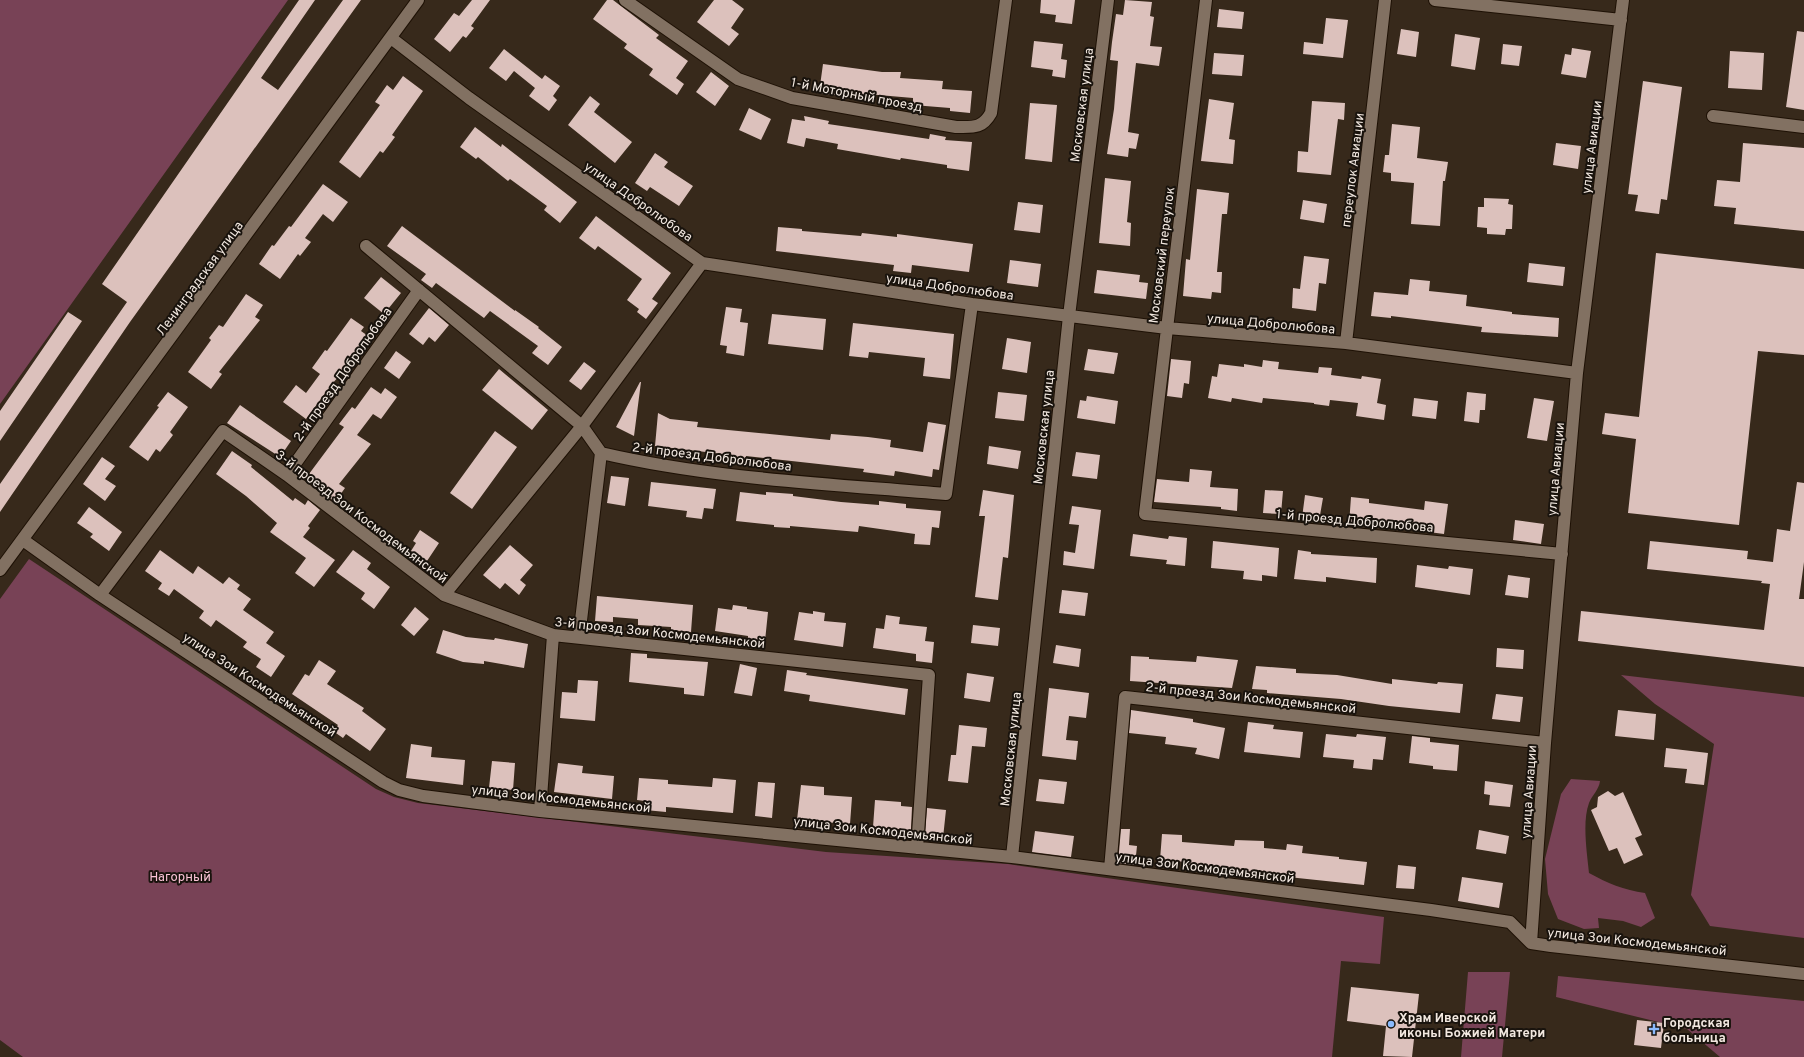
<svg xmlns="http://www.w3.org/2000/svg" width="1804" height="1057" viewBox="0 0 1804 1057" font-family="Overpass,sans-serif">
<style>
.green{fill:#784256}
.building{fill:#dcc1bc}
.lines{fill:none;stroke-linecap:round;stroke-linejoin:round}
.minor-casing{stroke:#1e1105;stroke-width:14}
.minor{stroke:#827162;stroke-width:12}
.poi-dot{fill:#8abafc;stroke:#19130d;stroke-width:1.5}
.labels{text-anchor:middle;stroke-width:4;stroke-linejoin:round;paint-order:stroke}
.street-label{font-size:13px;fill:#f2e8e0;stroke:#19130d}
.park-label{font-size:13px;fill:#fac3d6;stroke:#19130d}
.poi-label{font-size:13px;font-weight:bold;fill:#f2e8e0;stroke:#19130d;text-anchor:start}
</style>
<rect width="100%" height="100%" fill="#37291b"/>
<path class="green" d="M0 0H288L0 404Z
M29 559 376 789 394 797 418 803 826 852 1008 864 1384 917 1380 964 1341 961 1332 1057H23L0 1040V599Z
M1621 675 1804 697V938L1710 926 1691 895 1714 744 1655 704Z
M1571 779 1600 781C1599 790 1592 795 1589 803 1582 822 1587 853 1589 873 1607 883 1624 890 1645 893L1655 918 1641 927 1623 921 1598 918 1599 928 1584 929 1558 919 1548 894 1545 859 1561 794Z
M1468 972H1510L1502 1057H1461Z
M1558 976 1804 1001V1057H1720L1687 1029 1556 997Z"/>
<path class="building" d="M299 0H315L261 78 278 90 343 0H361L130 322 0 512V484L127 302 102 284Z
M472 0H490L471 26 474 28 466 38 463 36 450 52 434 39 454 13 459 16Z
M607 0H613L659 35 656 38 688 61 676 78 684 84 677 95 649 75 653 69 624 48 627 44 593 19Z
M714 0H732L744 9 731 28 739 34 729 46 697 22Z
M1041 0H1075L1072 24 1055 22 1056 15 1040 13Z
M1125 0 1152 2 1150 16 1154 17 1150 46 1162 47 1159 66 1136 63 1128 132 1139 134 1136 149 1129 148 1128 157 1107 154 1114 109 1118 61 1110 60 1112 42 1116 14 1123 15Z
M1219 9 1244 12 1242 29 1217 27Z
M1326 18 1348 20 1343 58 1303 54 1304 42 1323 44Z
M1401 29 1419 32 1416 57 1397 54Z
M1797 31 1804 32V110L1786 107Z
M1455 34 1480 38 1475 70 1451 66Z
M1034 41 1063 44 1061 59 1067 60 1065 78 1052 76 1053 70 1031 67Z
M1503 44 1522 46 1519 66 1501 64Z
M1572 48 1591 51 1586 78 1561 74 1565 54 1571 55Z
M504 49 542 79 545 75 560 86 553 96 557 100 549 111 529 96 535 88 514 71 506 81 489 68Z
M1730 51 1764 53 1762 90 1728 88Z
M1214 53 1244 55 1242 76 1212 74Z
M823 64 882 72H901L900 78 943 81 942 89 972 91 970 113 950 111V108L913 105V98L867 94 866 99 819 93Z
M711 72 729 86 715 106 696 92Z
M403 76 423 91 392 135 395 137 383 153 380 151 360 178 339 162 380 105 375 102 387 85 393 90Z
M1643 81 1682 87 1667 200 1661 199 1659 214 1635 211 1638 195 1628 194Z
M590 96 600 104 594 112 632 142 615 163 568 125Z
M1209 99 1234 103 1229 139 1235 140 1233 164 1201 161Z
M1312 101 1345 103 1344 120 1338 119 1331 175 1297 172 1298 151 1308 152Z
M1030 103 1057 105 1052 162 1025 159Z
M749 108 771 119 761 140 739 130Z
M804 116 829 121 828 124 929 139 930 134 946 137 945 140 972 142 969 171 947 168V165L901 158 900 160 837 149 838 144 806 138 804 147 787 143 792 119 805 121Z
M1392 124 1420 127 1417 158 1448 162 1445 181H1443L1440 226 1411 224 1414 183 1391 181V173L1383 172 1385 155H1389Z
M475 127 501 147 502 144 577 202 560 223 544 210 547 206 510 179 508 181 478 157 476 159 460 147Z
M1556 143 1581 146 1578 169 1553 165Z
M1743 143 1804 148V231L1734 224 1736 208 1714 206 1717 180 1740 182Z
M655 153 668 162 664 167 693 186 679 206 650 187 647 191 635 183Z
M1105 178 1131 181 1127 222 1131 223 1130 246 1099 243Z
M323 184 348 202 333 222 323 214 305 238 311 242 300 256 298 254 280 279 259 264 272 245 274 246 289 226 291 227Z
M1197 189 1229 193 1227 214H1222L1217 272H1222L1221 293 1212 292 1211 299 1183 296 1186 259 1190 260Z
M1484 198 1509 199 1508 204 1513 205 1512 229H1506L1505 235 1487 234V228L1477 227 1478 207H1484Z
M1303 200 1327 204 1324 223 1300 219Z
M1018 202 1043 205 1040 233 1014 230Z
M596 216 671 273 652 299 658 303 646 319 637 312 639 309 627 300 642 279 598 246 595 250 579 238Z
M402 226 515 311V310L539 327 538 328 562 347 548 365 532 353 538 346 490 311 484 318 436 283 432 288 421 280 426 274 387 246Z
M778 227 802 229V231L861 236 862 233 897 237V234L973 244 969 272 912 265 911 273 893 271 894 265 776 251Z
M1656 253 1804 269V355L1758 351 1739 525 1628 513 1636 439 1602 434 1605 413 1639 417Z
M1304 256 1329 259 1326 284 1319 283 1316 311 1292 308 1293 288 1300 289Z
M1010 260 1041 264 1038 287 1007 283Z
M1529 263 1565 267 1563 286 1527 282Z
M1097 270 1140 275 1139 282 1148 283 1146 299 1094 293Z
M381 277 401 293 384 314 364 298Z
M1410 279 1430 281 1429 291 1467 295 1466 306 1512 312V314L1559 318 1558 337 1481 332 1482 327 1391 316V318L1371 316 1374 292 1408 295Z
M246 294 263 305 255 317 260 320 219 372 222 374 211 389 188 372 211 340 209 338 219 325 223 327Z
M726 307 742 309 740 322 748 323 744 356 726 353 727 346 720 345Z
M429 308 449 325 435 342 429 337 423 345 409 334Z
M68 312 82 321 0 441V411Z
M772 314 826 319 823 350 768 344Z
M351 318 364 327 361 331 368 336 347 367 332 384 306 419 283 402 296 385 306 393 320 374 312 368 325 350 327 351Z
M853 323 954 334 950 379 923 376 925 358 869 352 868 358 849 356Z
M1007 338 1031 342 1027 373 1002 369Z
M1088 349 1118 353 1114 374 1084 370Z
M396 351 411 362 399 379 384 368Z
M1171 359 1191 361 1189 384 1184 383 1182 398 1167 396Z
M1263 360 1279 362 1278 369 1318 373 1319 367 1332 368 1331 375 1361 379 1362 376 1381 379 1377 403 1386 405 1384 420 1356 416 1358 403 1330 400 1329 406 1314 404V403L1263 398 1262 403 1232 398 1231 402 1208 398 1212 376 1217 377 1219 364 1244 367V364L1262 367Z
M584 362 596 371 581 390 569 381Z
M499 369 548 410 532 430 482 390Z
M640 382H641L634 436 616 427Z
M371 387 381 394 385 388 397 397 381 419 373 414 357 435 371 444 339 484 345 488 335 502 317 488 321 483 309 474 344 427 339 424 352 407 355 409Z
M168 392 188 407 170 432 173 435 160 452 156 449 148 461 129 447 159 407 157 406Z
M998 392 1027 395 1024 421 995 418Z
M1467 392 1486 394 1485 410H1480L1479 423 1464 421Z
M1087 396 1118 401 1115 424 1077 418 1080 400 1086 401Z
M1414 398 1438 401 1436 419 1412 416Z
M1534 398 1554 401 1547 441 1527 438Z
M240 405 291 441 280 457 227 423Z
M658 413 670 419 698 422 697 427 830 440 831 434 868 437 891 440 890 447 923 452 928 422 946 425 939 470 933 469 932 477 895 471 894 476 863 472 864 469 746 456 745 463 731 462V455L655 446Z
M495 431 517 447 472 509 450 493Z
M989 446 1021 451 1018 469 987 464Z
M232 451 252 465 251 467 293 501 295 498 305 505 308 500 320 510 308 526 310 528 303 537 335 560 314 587 295 573 306 558 270 532 277 523 246 496 216 474Z
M1076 452 1100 455 1097 479 1072 476Z
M102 457 115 466 105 479 116 486 105 501 83 484Z
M1190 469 1212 471 1210 487 1238 489 1237 511 1221 509V507L1154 502 1157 479 1189 482Z
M611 476 629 478 625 506 607 503Z
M651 482 716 489 713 509 704 508 702 519 686 517 687 511 648 506Z
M1797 482 1804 483V562L1799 599H1804V667L1578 641 1581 611 1764 630 1770 584 1761 583 1762 581 1647 569 1650 541 1748 551 1747 559 1773 562 1777 529 1790 531Z
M983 490 1014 495 1008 558 1003 557 998 600 975 597 985 516H979Z
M1265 490 1283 491 1281 514 1263 513Z
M740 492 766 495V492L793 494V496L841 502 879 505V501L906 504V508L941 511 939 528 932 527 930 545 914 544 915 534 859 526 858 532 790 526V528L774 527V525L736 521Z
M1305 495 1323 498 1319 521 1302 518Z
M1351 497 1369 499V503L1424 510 1425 501 1448 504 1444 534 1368 524 1367 526 1349 525Z
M1072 506 1101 510 1094 569 1063 565 1064 551 1075 553 1079 525 1069 524Z
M89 507 122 532 109 551 90 537 93 534 77 523Z
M1515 520 1544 524 1541 544 1513 540Z
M420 530 439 543 427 561 411 551 416 543 413 541Z
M1133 534 1168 539 1169 536 1187 538 1185 566 1166 564 1167 560 1130 556Z
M1213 541 1279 548 1277 577 1262 575V581L1243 579 1244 571 1211 568Z
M510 545 533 565 520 580 526 585 519 595 505 583 500 589 483 575Z
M160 550 193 574 198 566 223 584 229 577 240 585 237 589 251 599 243 610 274 632 266 643 285 656 271 677 256 667 261 659 243 647 247 642 216 620 211 627 199 618 204 611 174 589 169 596 158 589 162 583 145 571Z
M353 550 371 563 367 569 390 587 374 609 361 599 365 593 336 572Z
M1298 550 1311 552V554L1377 558 1376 583 1326 577V582L1294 579Z
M1417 565 1448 569 1449 566 1473 569 1470 595 1415 587Z
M1508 575 1530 578 1528 598 1505 595Z
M1062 590 1088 593 1085 616 1059 613Z
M597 596 693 605 691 632 671 630V627L638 625V619L613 617V622L595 621Z
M733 605 747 607V609L768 612 765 641 748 639V636L715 631 718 608 732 610Z
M415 607 429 619 414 636 401 625Z
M813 611 825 613 824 621 846 623 843 647 794 640 799 612 813 614Z
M886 615 900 617 899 624 927 627 925 641 934 642 932 663 916 661V654L873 648 876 628 884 629Z
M973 625 1000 628 998 646 971 643Z
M443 630 466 637 494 640 495 638 528 644 524 668 484 661V664L463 662 436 653Z
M1056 645 1081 649 1079 667 1053 663Z
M1497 648 1524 650 1523 669 1496 667Z
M631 653 647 654V658L708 662 704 696 684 694V688L629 682Z
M1131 656 1149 657V659L1196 662 1197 656 1238 660 1232 688 1130 681Z
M319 660 336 671 327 684 364 708 362 711 386 729 370 751 346 734 343 738 333 731 338 725 292 694 305 674 309 676Z
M740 664 757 668 752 696 734 693Z
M1256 666 1296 669V673L1337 675 1392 684V679L1437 684 1438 682 1463 684 1460 713 1389 706 1341 699 1267 693V690L1252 689Z
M787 670 807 673 806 675 908 689 905 715 809 701 810 695 784 691Z
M967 673 994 677 990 702 964 698Z
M578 680 598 681 595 721 560 718 562 692 577 693Z
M1049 688 1089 693 1086 718 1069 716 1066 740 1078 741 1076 760 1042 756Z
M1496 694 1523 697 1520 722 1492 719Z
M1131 710 1193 719V722L1225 728 1219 759 1195 754 1197 748 1165 744 1166 737 1129 733Z
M1618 710 1656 714 1654 740 1615 736Z
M1248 722 1274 725 1273 729 1303 732 1300 758 1244 752Z
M959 725 987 728 985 747 972 746 968 783 948 781 951 755H956Z
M1326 734 1356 737 1357 734 1386 737 1383 760 1373 759 1372 770 1353 768 1354 760 1323 757Z
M1412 736 1430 738V742L1459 745 1457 771 1433 769V766L1409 763Z
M411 744 432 747 431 757 465 760 463 785 406 778Z
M1666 748 1708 753 1704 785 1685 783 1687 769 1664 767Z
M492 761 515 763 513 790 489 788Z
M558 763 583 766 582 773 614 776 612 799 554 792Z
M639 778 668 780V784L712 787 713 778 736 780 733 813 666 807V812L645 810V801L637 800Z
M1039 779 1067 782 1064 804 1036 801Z
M1485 781 1513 785 1510 807 1489 805 1490 795 1484 794Z
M758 782 775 783 772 818 755 816Z
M801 785 824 787V795L852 797 850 824 797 820Z
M1608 791 1615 796 1623 792 1642 835 1635 838 1643 855 1624 864 1617 848 1609 851 1591 810 1597 807 1598 797Z
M875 800 901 802V806L912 807 911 830 873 827Z
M927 808 946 810 943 838 925 836Z
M1121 829H1130L1129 845 1137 846 1135 865 1118 863Z
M1479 830 1509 836 1506 854 1476 849Z
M1035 831 1074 836 1071 857 1032 852Z
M1162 834 1182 835V842L1234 846 1235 840 1264 841V848L1286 850 1287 844 1303 846 1302 853 1339 857V859L1367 862 1364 885 1288 877 1262 872V877L1232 875 1233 868 1188 865V862L1160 860Z
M1398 865 1416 867 1414 889 1396 888Z
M1462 877 1503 883 1499 908 1458 901Z
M1351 987 1419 994 1412 1057 1383 1056 1386 1026 1347 1021Z
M1637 1020 1664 1023 1661 1048 1634 1045Z"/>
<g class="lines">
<g class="minor-casing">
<path id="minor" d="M625 0 738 79 792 98 956 127C973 127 982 129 991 113L1006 0
M1206 0 1145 514 1562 554
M1435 0 1621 20
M391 38 469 98 702 263 972 304 1167 328 1346 343 1577 373
M1713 116 1804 127
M366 246 582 426 601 453C713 479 831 484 946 494L972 304
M1346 343 1385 0
M287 475 419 290
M23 540 100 595 383 782 399 790 423 796 540 811 1012 857 1431 910 1510 922 1531 943 1551 946 1804 974
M0 570 418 0
M100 595 223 431 287 475 444 595 553 635 929 675 917 848
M444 595 582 426 702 263
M579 637 601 453
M540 811 553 635
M1012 857 1069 316 1108 0
M1110 869 1125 697 1545 743
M1531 943 1545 743 1577 373 1623 0"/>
</g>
<use href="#minor" class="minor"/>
</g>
<g class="poi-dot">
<circle cx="1391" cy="1024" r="4"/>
<path d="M1652 1023h4v4h4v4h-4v4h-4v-4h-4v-4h4z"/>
</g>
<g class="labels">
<g class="street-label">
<text transform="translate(857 94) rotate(11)" y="5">1-й Моторный проезд</text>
<text transform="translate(1081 105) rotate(-83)" y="5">Московская улица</text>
<text transform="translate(1591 147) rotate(-83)" y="5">улица Авиации</text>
<text transform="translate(1352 170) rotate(-83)" y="5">переулок Авиации</text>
<text transform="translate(639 201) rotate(35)" y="5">улица Добролюбова</text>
<text transform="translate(1161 255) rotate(-83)" y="5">Московский переулок</text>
<text transform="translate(199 278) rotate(-54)" y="5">Ленинградская улица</text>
<text transform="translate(950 286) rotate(8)" y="5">улица Добролюбова</text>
<text transform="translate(1271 323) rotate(5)" y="5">улица Добролюбова</text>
<text transform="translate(342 374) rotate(-55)" y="5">2-й проезд Добролюбова</text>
<text transform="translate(1043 427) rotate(-84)" y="5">Московская улица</text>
<text transform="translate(712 456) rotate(7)" y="5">2-й проезд Добролюбова</text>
<text transform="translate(1555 469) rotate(-85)" y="5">улица Авиации</text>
<text transform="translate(362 516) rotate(37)" y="5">3-й проезд Зои Космодемьянской</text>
<text transform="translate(1355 520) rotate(5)" y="5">1-й проезд Добролюбова</text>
<text transform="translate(660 632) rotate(6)" y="5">3-й проезд Зои Космодемьянской</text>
<text transform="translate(260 684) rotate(33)" y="5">улица Зои Космодемьянской</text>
<text transform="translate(1251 697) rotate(6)" y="5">2-й проезд Зои Космодемьянской</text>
<text transform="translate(1010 749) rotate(-84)" y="5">Московская улица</text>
<text transform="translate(1528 792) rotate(-86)" y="5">улица Авиации</text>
<text transform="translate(561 798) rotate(6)" y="5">улица Зои Космодемьянской</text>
<text transform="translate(883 830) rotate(6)" y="5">улица Зои Космодемьянской</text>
<text transform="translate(1205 867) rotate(7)" y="5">улица Зои Космодемьянской</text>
<text transform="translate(1637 941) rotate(6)" y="5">улица Зои Космодемьянской</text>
</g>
<g class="park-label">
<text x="180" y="881">Нагорный</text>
</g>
<g class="poi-label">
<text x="1399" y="1022">Храм Иверской<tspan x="1399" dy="15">иконы Божией Матери</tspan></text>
<text x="1663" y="1027">Городская<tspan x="1663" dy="15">больница</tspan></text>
</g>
</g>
</svg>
